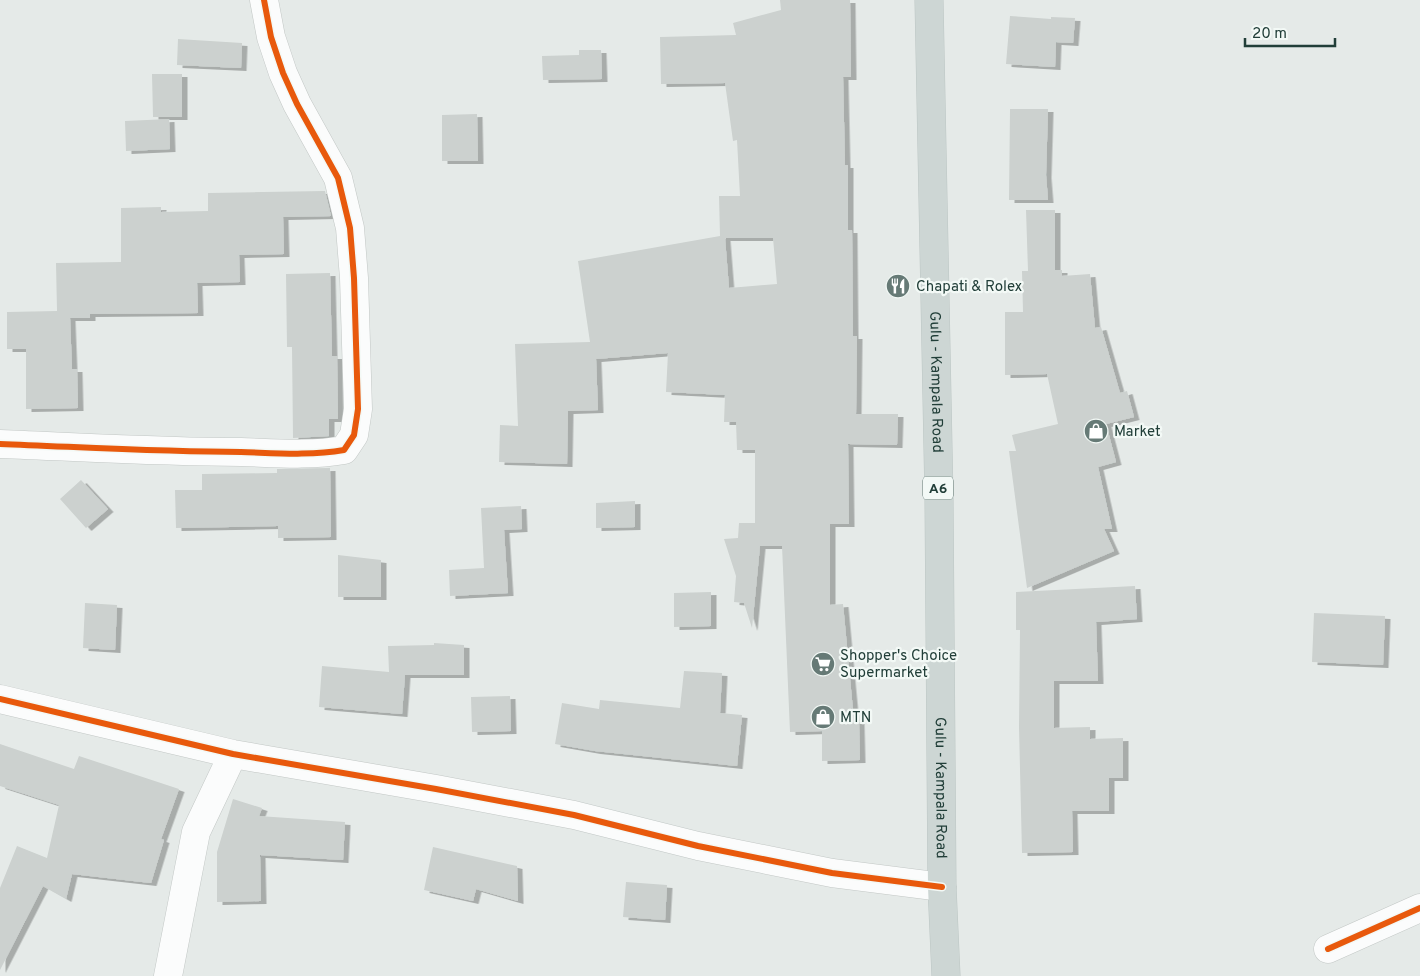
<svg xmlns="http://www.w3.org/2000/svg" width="1420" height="976" viewBox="0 0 1420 976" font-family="Overpass,sans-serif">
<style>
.building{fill:#ccd1cf;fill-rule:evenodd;filter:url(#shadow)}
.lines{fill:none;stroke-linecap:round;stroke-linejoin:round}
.minor-casing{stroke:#c2c7c5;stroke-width:29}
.major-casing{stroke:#bcc6c4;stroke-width:29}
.minor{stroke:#fbfcfc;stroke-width:28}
.major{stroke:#cdd6d4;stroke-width:28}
.cycleway-casing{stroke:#f3f9f6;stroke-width:9}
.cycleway{stroke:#e8590c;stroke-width:6}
.labels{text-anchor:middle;stroke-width:4.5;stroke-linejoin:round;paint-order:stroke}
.shield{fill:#f3f9f6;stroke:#607671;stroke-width:1}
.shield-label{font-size:14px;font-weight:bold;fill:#213e38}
.poi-label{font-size:15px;fill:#213e38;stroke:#f3f9f6;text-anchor:start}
.street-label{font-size:15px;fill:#213e38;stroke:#f3f9f6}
</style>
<defs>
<filter id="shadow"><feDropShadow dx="5.5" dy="3" stdDeviation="0" flood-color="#0004"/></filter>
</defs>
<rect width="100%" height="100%" fill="#e5eae8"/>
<path class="building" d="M780 0H850L851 77H843L845 165H848V230H852L853 336H857L856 414H898L897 445 848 444 849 524H830V605L843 604 854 721H859L860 760 822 761V731L790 732 782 546H760L752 628 744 603 734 602 736 576 724 539 738 538 739 523H755V450H737L736 422H724L725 395 666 392 668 353 596 359 598 410 568 411 567 464 499 462 500 425 518 426 515 344 590 342 578 261 720 236 719 196H740L737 140 733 141 725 83 661 84 660 37 736 35 733 23 781 10ZM725 238H773L777 284 729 288Z
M1010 16 1051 19V17L1075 18 1073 43 1056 42 1055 67 1006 64Z
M178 39 242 43 241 68 177 65Z
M579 50H601L602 79 543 80 542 56 579 55Z
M152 74H182V117H153Z
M1010 109H1048L1046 175 1048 200H1009Z
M477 114 478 161H442V115Z
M169 119 170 149 126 151 125 121Z
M325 191 331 216 283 217 284 254 239 255 240 282 197 283 198 313 90 314V318H70L72 369H77L78 408 26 409V349H7V312L57 311 56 263 121 262V208L161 207V212L208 211V193Z
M1026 210H1055V270H1062V276L1090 274 1095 328 1101 327 1120 393 1127 391 1134 417 1106 424 1116 462 1098 467 1112 529H1104L1114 551 1027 588 1009 451H1016L1012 435 1058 424 1047 374 1005 375V312H1023L1022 271H1028Z
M330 273 332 356H337L338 419H329V436L293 438 292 347H287L286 274Z
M330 468 331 537 278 538V526L176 528 175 490H202V474L277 473V469Z
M81 480 108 509 86 528 60 499Z
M635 501V527L596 528V503Z
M521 506 522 529 504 530 508 593 450 596 449 570 484 568 481 508Z
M338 555 381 560V597H338Z
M1135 586 1137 619 1096 622 1098 681H1054V728L1090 727V739L1123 738V778H1109V811H1072L1073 852 1022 853 1019 727 1020 630H1016V592Z
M711 592V626L674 627V593Z
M85 603 117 605 115 650 83 648Z
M1314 613 1385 616 1383 665 1312 662Z
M434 643 464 645V675H405L402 714 319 707 322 666 389 672 388 646 434 645Z
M684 671 722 673 720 713 742 715 737 766 595 751 555 744 562 703 599 709 600 700 680 708Z
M510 696 511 731 472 732 471 697Z
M0 744 74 769 79 756 179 789 161 839 164 840 151 883 72 874 66 899 43 886 0 970V888L17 846 47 858 59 805 0 786Z
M233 799 262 808 259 816 345 822 343 860 260 855 261 901 217 902V852Z
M433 847 517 866 518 901 476 889 473 901 424 890Z
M626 882 667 885 665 920 623 917Z"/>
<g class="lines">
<g class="minor-casing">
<path id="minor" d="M0 444C80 447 161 452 241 452 275 453 310 456 344 450L354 435 358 409 354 278 350 228 338 178 297 104 283 73 271 37 264 0
M0 699 233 754 436 789 574 815 698 846 832 873 942 887
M1328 949 1420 908
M168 976 196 832 233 754"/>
</g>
<g class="major-casing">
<g id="major">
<path id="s1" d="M929 0 939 498 942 887 946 976"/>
</g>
</g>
<use href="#minor" class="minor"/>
<use href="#major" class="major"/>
<g class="cycleway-casing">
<path id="cycleway" d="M0 444C80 447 161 452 241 452 275 453 310 456 344 450L354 435 358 409 354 278 350 228 338 178 297 104 283 73 271 37 264 0
M0 699 233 754 436 789 574 815 698 846 832 873 942 887
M1328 949 1420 908"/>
</g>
<use href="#cycleway" class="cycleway"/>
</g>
<defs>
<g id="restaurant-disc" transform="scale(1.25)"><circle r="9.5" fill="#667a76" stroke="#f3f9f6"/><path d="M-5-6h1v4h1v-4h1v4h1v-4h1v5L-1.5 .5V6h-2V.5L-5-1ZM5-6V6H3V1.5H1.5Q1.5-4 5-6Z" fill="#fff"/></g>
<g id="shop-disc" transform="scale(1.25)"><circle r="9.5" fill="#667a76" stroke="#f3f9f6"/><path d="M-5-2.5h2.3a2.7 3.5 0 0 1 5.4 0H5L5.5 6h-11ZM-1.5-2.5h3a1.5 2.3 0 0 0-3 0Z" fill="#fff"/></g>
<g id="supermarket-disc" transform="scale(1.25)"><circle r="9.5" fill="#667a76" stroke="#f3f9f6"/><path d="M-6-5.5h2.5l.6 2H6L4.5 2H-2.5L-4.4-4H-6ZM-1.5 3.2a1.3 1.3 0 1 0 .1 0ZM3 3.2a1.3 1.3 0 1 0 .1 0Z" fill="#fff"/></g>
</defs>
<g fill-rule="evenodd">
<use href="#restaurant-disc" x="898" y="286"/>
<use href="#shop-disc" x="1096" y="431"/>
<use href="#supermarket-disc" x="823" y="664"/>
<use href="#shop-disc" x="823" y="717"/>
</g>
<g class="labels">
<rect class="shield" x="923" y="476.5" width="30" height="23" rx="4"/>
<g class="shield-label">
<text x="938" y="493">A6</text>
</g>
<g class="poi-label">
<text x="916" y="291">Chapati &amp; Rolex</text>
<text x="1114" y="436">Market</text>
<text x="840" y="660">Shopper's Choice<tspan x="840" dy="17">Supermarket</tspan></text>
<text x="840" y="722">MTN</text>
</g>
<g class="street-label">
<text dy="5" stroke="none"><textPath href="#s1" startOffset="382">Gulu - Kampala Road</textPath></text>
<text dy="5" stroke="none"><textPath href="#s1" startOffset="788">Gulu - Kampala Road</textPath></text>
</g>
</g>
<path d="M1245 38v8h90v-8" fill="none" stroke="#213e38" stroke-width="2.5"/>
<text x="1252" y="38" font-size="15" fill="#213e38" stroke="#f3f9f6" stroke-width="4" paint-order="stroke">20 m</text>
</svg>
